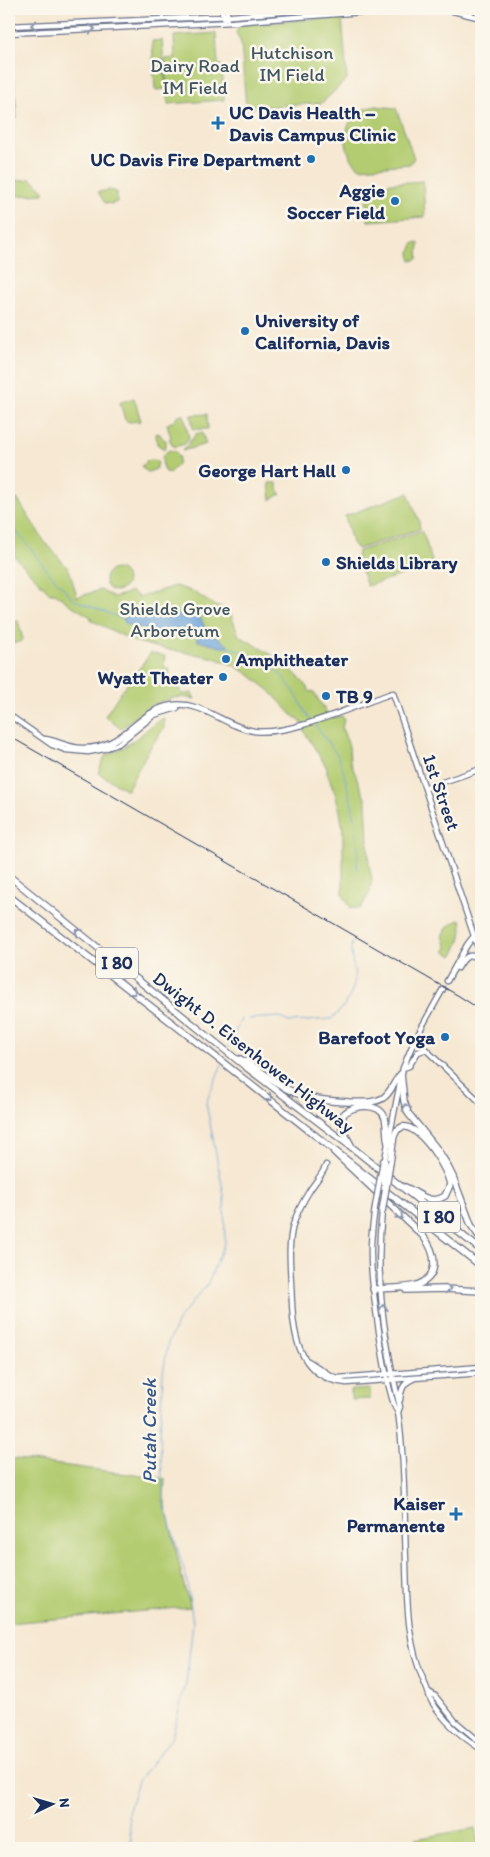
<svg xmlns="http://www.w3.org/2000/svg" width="490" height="1857" viewBox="0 0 490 1857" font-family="Itim,sans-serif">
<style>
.green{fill:#b3cc71;stroke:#677e68}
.water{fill:#6aa1d8;stroke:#42689b}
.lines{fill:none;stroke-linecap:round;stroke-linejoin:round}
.stream{stroke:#6aa1d8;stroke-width:1}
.secondary-casing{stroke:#687087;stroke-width:7}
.highway-casing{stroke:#687087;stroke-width:8}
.secondary{stroke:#fff;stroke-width:4.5}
.highway{stroke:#fff;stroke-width:5.5}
.rail{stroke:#1b2f5e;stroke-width:1}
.secondary-bridge-casing{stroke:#687087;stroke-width:7;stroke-linecap:butt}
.highway-bridge-casing{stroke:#687087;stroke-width:8;stroke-linecap:butt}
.secondary-bridge{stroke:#fff;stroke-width:4.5}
.highway-bridge{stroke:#fff;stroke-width:5.5}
.oneway{stroke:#8d97ae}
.poi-dot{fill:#1f6fb2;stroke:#fbf7ec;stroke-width:2}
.labels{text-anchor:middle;stroke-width:5;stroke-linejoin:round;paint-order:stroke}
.shield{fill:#fbf7ec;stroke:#5e6b89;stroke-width:1}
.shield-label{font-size:18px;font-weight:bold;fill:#1b2f5e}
.park-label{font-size:19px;fill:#415663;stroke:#fbf7ec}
.poi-label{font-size:19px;font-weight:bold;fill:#1b2f5e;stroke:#fbf7ec;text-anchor:end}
.street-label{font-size:19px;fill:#1b2f5e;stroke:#fbf7ec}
.water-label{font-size:20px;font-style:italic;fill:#375789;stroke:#fbf7ec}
</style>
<rect width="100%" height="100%" fill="#fbf7ec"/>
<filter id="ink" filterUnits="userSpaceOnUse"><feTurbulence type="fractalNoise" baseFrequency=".02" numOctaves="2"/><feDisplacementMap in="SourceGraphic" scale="10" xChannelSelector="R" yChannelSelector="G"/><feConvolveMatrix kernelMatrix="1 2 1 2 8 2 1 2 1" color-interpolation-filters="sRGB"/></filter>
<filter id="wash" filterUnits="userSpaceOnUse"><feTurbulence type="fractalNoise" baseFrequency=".0096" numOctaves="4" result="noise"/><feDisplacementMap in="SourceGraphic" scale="20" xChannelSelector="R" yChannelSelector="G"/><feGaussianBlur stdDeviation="1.12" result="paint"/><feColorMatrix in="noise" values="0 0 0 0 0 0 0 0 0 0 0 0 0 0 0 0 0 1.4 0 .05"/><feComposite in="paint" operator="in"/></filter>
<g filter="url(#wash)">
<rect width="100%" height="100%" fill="#f6e8d2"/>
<path class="green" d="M342 17 347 79 322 103 246 108 241 43 236 32 238 29V25Z
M216 33 218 64 222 66 224 100 168 104 165 59 175 58 174 36Z
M162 40 166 89 155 90 152 41Z
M9 80H14L17 119H9Z
M376 106 396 108 414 158 410 164 360 168C343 155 340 127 358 113 363 109 370 107 376 106Z
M31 179 44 190V194L12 196V193H10L11 181Z
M423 181 425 217 368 221 365 185Z
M110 190 117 192V202L111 204 105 203 98 192Z
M417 242 419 243 418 259 411 261 410 252 413 244Z
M134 398 141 421 129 422 125 420 120 402Z
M207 414 208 429H193L191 415Z
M178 415H184L189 438 185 444 174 447 169 439 171 438 167 424 174 421Z
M156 433 160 434 163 439 166 440V446L164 449 157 444Z
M197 433H202L206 444 182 451Z
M169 450 176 452 179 458 178 464 169 473 164 471C163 466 161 459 163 455Z
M155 460 158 463 156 469 148 472 142 468V465L146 464V461Z
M269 483H277L278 489 281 494 271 500Z
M9 491 11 495 18 500 44 541 69 569 77 597 100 590 114 597 125 594 130 591 139 597 175 586 194 592 215 606 229 610 239 636C265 650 294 666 310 692L313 691 330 718 342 716 344 719 342 728 349 746 350 761 366 801 369 864 372 880 370 892 361 908H351L343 895V830L340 811 335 793 327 773V768L304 731 305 727 298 718H295L269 690 247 673 233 665 211 657 155 647 131 640 91 620V617L69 604 55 593H50L13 555 9 547Z
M408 493 419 521 420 529 357 549 352 543 345 516Z
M421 531 424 536 432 561 430 566 367 586 357 558 358 551Z
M105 580a11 11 0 1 1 22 0a11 11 0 1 1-22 0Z
M14 620 18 621 23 639 22 641 9 645V621Z
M151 653 165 656 164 668 170 669 169 678 176 683 182 694 192 693 195 699C165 692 142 710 121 729L105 716 118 696Z
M164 718V728L148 751 127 790 98 773 105 756C115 752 125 747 134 740 144 733 152 724 164 718Z
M461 919C464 935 459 943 453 956L444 951 447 948 443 936 448 926Z
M370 1389V1399L351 1400V1390Z
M9 1458 165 1479 164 1497 185 1590 191 1607 9 1623Z
M475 1828 479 1847 417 1848 415 1839Z
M414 1842 415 1848H373H375Z"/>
<path class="water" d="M139 609 154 616 168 618 178 615 188 609H192L198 613 207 632 216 636 230 647H221L198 641 196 636 188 635 186 637 160 633 126 624 123 619Z"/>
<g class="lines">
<path class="stream" d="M9 520 15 530 31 549 45 568 74 600 123 619
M228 647C263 659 273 661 295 693 300 702 304 712 311 720
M314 723 338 756 344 773 356 822 358 852 357 869
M249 1019 280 1017 288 1022H293L331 1019C345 1008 357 990 354 970 353 962 349 951 352 943
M228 1048 241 1019
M132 1848 128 1813 138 1781 172 1737 186 1684 193 1623 186 1576 163 1501 160 1433 163 1373 168 1343 180 1317 207 1285 225 1242 224 1195 206 1103 222 1064"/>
</g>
</g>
<g filter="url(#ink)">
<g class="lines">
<g class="secondary-casing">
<path id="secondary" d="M221 9 224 18
M227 9V18
M445 9 481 18
M475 9 481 11
M9 26 232 16 318 9
M9 33 233 22 402 9
M9 715 52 745 66 750 88 752 104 749 118 744 154 715 177 708
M45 739C58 741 69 748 82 748 126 749 135 711 172 705 203 701 225 727 254 731 291 736 356 705 393 693L481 957
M425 788 481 769
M458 968C464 957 469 952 481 959
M447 981 467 945 474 936
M415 1039 481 1103
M403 1068 409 1066 418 1052 424 1050
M385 1159 403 1068 415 1039 443 989
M326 1165C323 1174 315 1182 310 1190 303 1201 297 1213 293 1225 288 1244 290 1264 291 1283 293 1324 292 1377 346 1383L481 1373
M375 1207C373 1223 370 1240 371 1257 371 1280 386 1398 398 1412
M382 1212C374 1277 385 1344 400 1407L398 1412C405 1461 404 1511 406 1561 407 1604 407 1644 425 1684 428 1690 429 1697 432 1702 444 1721 462 1737 481 1749
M308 1361 331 1376 338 1378 481 1367
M400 1400C401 1390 403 1383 413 1379
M429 1692 435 1696 455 1721 481 1743"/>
</g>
<g class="highway-casing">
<path id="highway" d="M9 876 246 1067 354 1149 481 1250
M9 896 221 1061 481 1266
M240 1059C254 1065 266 1076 279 1084 300 1099 324 1101 349 1102 360 1102 373 1104 383 1098 392 1092 393 1082 401 1074
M401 1074 404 1101 408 1113 437 1149 446 1163 453 1177 471 1225 481 1239
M351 1145 342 1129 343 1115C352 1104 380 1102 385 1118 387 1125 386 1135 388 1143
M334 1152 423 1236C436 1252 441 1276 417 1285 404 1289 387 1288 373 1289
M390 1163 394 1136 397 1130 402 1127C420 1124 448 1169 450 1185L445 1196C430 1206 419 1193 405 1187
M406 1290 443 1289 481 1291"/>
</g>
<use href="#secondary" class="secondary"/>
<use href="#highway" class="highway"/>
<path class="rail" d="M9 736 459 996 481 1010"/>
<g class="secondary-bridge-casing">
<path id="secondary-bridge" d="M384 1188 385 1159
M375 1207 383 1161 385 1159"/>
</g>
<g class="highway-bridge-casing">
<path id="highway-bridge" d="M382 1212 390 1163"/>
</g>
<use href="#secondary-bridge" class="secondary-bridge"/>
<use href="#highway-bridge" class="highway-bridge"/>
</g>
<defs><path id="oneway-chevron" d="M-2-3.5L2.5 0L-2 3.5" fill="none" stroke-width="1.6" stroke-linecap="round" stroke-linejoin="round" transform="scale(1.25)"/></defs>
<g class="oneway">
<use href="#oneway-chevron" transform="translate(34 25) rotate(177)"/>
<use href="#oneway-chevron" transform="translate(92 29) rotate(-3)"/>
<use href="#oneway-chevron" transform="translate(78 932) rotate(-142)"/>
<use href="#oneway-chevron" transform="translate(133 992) rotate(38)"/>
<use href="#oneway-chevron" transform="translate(269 1098) rotate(38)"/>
<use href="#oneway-chevron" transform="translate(406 1107) rotate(-110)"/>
<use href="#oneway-chevron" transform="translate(400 1216) rotate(43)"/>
<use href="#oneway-chevron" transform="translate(448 1289) rotate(2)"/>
<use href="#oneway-chevron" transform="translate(383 1308) rotate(-97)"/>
</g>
</g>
<g class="poi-dot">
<path d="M215.5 115.5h5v5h5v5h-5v5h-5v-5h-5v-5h5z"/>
<circle cx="311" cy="159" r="5"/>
<circle cx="395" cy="201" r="5"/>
<circle cx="245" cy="331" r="5"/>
<circle cx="346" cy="470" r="5"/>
<circle cx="326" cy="562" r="5"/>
<circle cx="226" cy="659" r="5"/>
<circle cx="223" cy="677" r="5"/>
<circle cx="326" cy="696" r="5"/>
<circle cx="445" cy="1037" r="5"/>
<path d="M453.5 1506.5h5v5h5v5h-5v5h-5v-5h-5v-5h5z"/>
</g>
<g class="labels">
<g class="shield">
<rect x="96" y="947.5" width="42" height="31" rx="4"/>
<rect x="418" y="1201.5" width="42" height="31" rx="4"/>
</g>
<g class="shield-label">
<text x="117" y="969">I 80</text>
<text x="439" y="1223">I 80</text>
</g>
<g class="park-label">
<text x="292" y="59">Hutchison<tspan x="292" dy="22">IM Field</tspan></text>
<text x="195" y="72">Dairy Road<tspan x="195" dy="22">IM Field</tspan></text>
<text x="175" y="615">Shields Grove<tspan x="175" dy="22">Arboretum</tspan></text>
</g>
<g class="poi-label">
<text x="229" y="119" text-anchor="start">UC Davis Health –<tspan x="229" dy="22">Davis Campus Clinic</tspan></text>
<text x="301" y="166">UC Davis Fire Department</text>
<text x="385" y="197">Aggie<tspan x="385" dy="22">Soccer Field</tspan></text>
<text x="255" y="327" text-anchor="start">University of<tspan x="255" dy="22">California, Davis</tspan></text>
<text x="336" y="477">George Hart Hall</text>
<text x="336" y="569" text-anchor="start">Shields Library</text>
<text x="236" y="666" text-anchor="start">Amphitheater</text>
<text x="213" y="684">Wyatt Theater</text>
<text x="336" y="703" text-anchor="start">TB 9</text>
<text x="435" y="1044">Barefoot Yoga</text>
<text x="445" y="1510">Kaiser<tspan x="445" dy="22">Permanente</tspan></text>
</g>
<g class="street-label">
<text transform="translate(442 792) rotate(71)" y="7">1st Street</text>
<text transform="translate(254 1052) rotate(38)" y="7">Dwight D. Eisenhower Highway</text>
</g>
<g class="water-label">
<text transform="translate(149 1431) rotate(-90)" y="7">Putah Creek</text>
</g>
</g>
<rect width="490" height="1857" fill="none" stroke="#fbf7ec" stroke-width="30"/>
<g transform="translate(52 1804) rotate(85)" stroke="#fbf7ec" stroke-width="4" paint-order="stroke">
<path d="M0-4L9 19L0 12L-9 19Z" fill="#1b2f5e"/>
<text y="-8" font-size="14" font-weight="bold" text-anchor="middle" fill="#1b2f5e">N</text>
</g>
</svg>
